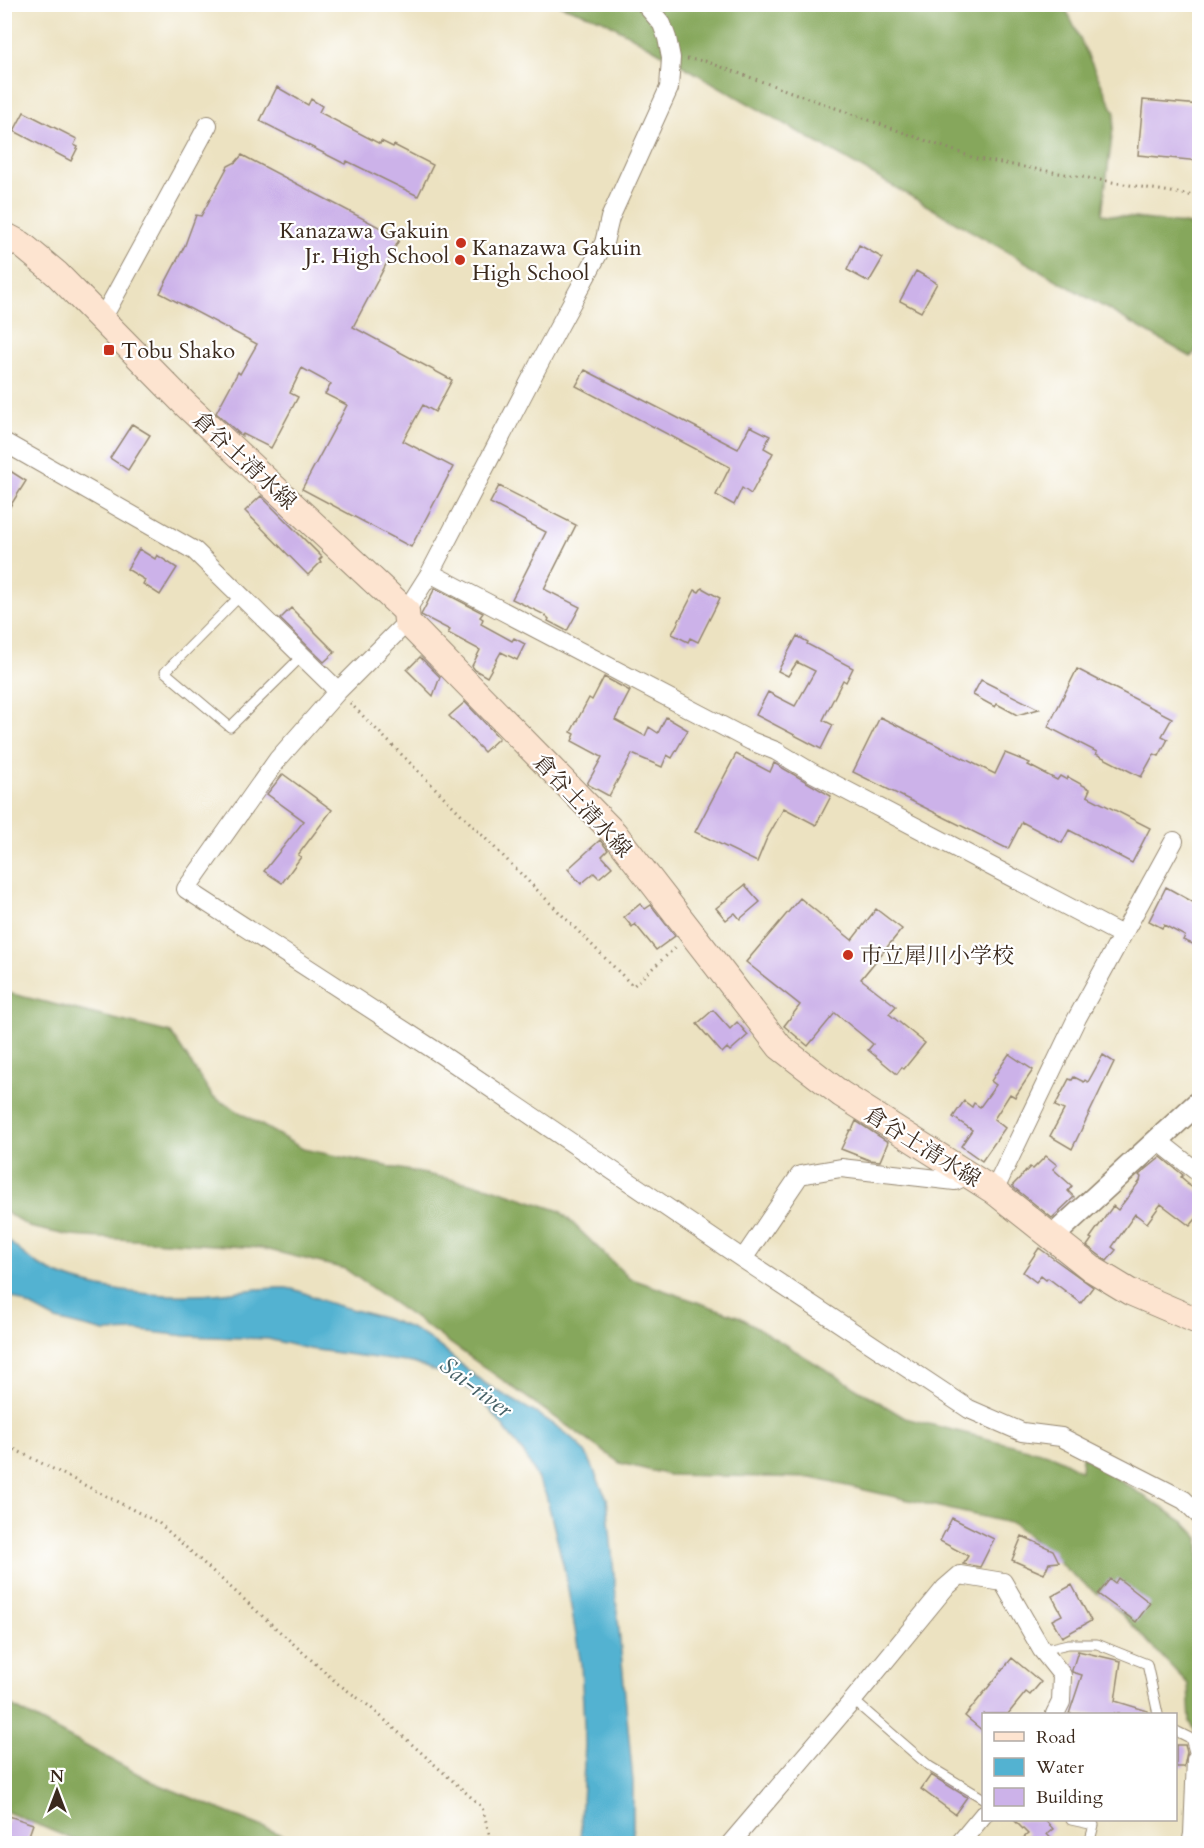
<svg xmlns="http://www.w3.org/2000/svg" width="1204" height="1848" viewBox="0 0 1204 1848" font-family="Cardo,'Noto Serif JP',serif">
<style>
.forest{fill:#86a75b;stroke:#60683c;stroke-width:1.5}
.water{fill:#53b2d1;stroke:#476e78;stroke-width:1.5}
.building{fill:#ccb2e9}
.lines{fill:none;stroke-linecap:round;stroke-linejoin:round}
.service-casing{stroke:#948670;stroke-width:11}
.minor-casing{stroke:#948670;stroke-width:20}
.tertiary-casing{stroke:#948670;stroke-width:25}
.secondary-casing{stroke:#948670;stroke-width:28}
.path{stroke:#948670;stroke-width:3;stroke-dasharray:1.5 4.5;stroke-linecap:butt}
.service{stroke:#fff;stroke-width:9}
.minor{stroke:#fff;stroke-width:18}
.tertiary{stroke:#fff;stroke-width:22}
.secondary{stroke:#fde4d0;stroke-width:26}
.poi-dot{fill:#c8321e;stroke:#fff;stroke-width:2}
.labels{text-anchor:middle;stroke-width:4.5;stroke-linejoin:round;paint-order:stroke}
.poi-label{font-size:22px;fill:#3b2a1e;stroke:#fff;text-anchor:start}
.street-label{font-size:22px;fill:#3b2a1e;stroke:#fff}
.water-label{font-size:24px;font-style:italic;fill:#456066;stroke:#fff}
</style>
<rect width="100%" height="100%" fill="#fff"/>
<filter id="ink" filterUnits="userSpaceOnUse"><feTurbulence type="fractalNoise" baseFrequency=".0167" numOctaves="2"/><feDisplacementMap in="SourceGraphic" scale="12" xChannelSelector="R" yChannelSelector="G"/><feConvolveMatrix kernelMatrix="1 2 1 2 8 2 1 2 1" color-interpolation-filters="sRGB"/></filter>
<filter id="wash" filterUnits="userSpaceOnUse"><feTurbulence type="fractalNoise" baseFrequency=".008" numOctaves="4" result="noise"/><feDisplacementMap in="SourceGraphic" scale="24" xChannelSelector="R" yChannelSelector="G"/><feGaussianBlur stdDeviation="1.35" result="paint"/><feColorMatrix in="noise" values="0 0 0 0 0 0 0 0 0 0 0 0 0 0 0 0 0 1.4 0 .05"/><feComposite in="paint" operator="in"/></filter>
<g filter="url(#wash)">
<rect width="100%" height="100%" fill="#ece2c1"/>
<path class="forest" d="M559 5H1064L1115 113 1102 214 1199 226V348L1191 357 603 20Z
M4 992 171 1033 213 1097 303 1149 489 1187 560 1211 629 1278 740 1317 905 1418 1052 1455 1081 1471 1082 1456 1184 1522 1199 1538V1738L1190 1722 1188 1684 1113 1605 1080 1581 1014 1524 812 1478 669 1475 620 1463 345 1269 261 1248 71 1236 29 1227 5 1211Z
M4 1702 153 1782 302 1843H81L5 1811Z"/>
<path class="water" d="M5 1238C15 1247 25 1256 37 1264 83 1292 160 1298 214 1294 238 1292 262 1287 286 1288 302 1290 315 1298 329 1303 355 1311 383 1316 408 1327 438 1340 461 1368 489 1386 519 1405 555 1420 580 1446 594 1461 596 1481 607 1498L633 1782V1843H580L585 1744 581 1664 565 1572 552 1519 546 1495 525 1455 491 1411 472 1392 455 1378 413 1363 309 1349 268 1339 186 1336 142 1331 105 1332 56 1320 5 1293Z"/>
<g id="blocks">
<path class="building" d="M277 87 308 105 311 99 322 106 319 112 380 144 381 141 393 147 394 145 433 165 418 196 347 161 345 164 260 121Z
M1143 100 1200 105V161L1138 155Z
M24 112 77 139 74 145 78 147 71 161 14 131Z
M242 155 400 238 353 327 452 380 435 412 423 405 403 441 453 467 411 547 302 489 347 405 325 394 331 384 302 368 290 393 298 397 271 448 243 434 242 436 216 413 238 372 240 374 257 344 160 293 185 245 196 215 201 216 228 166 236 162Z
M859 245 883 258 869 282 847 270Z
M916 271 937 283 921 312 900 301Z
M585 370 738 449 750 426 770 436 764 448 773 453 751 494 742 488 734 505 716 495 730 467 576 386Z
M132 424 150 435 128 470 110 458Z
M4 467 26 481 4 516Z
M499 486 576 525 544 589 580 607 567 631 548 621 549 619 545 615 512 599 546 532 490 503Z
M261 496 322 557 319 560 321 562 308 575 245 511Z
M139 549 155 559 157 555 177 568 160 595 143 584 145 580 127 569Z
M435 588 483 613 480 617 483 619 481 624 512 641 514 638 525 644 517 660 501 652 487 677 475 670 472 666 480 650 448 633 450 630 421 615Z
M702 588 720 598 698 642 690 638 688 642 672 634 695 590 699 592Z
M291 608 335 652 324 662 280 619Z
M797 636 808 642 807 644 853 668 846 682 843 680 823 720 833 725 821 749 756 715 768 692 795 706 815 671 797 662 788 676 778 671Z
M420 657 440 677 433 696 407 670Z
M1077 669 1172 718 1162 736 1168 739 1159 756 1154 754 1141 777 1096 754 1097 752 1048 727Z
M604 677 630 691 615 720 645 736 649 727 658 733 666 717 688 730 672 758 667 755 662 767 632 754 609 796 587 784 602 757 572 741 575 734 571 732 589 698 592 700Z
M981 680 1039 709 1017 715 997 704 995 707 973 695Z
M465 702 499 738 484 752 449 716Z
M880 717 995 774 1005 753 1030 763 1028 765 1057 780 1060 776 1067 780 1068 777 1090 789 1087 796 1150 828 1132 863 1069 830 1062 843 1022 822 1008 849 853 772Z
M736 754 770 772 774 763 831 796 816 825 784 808 766 840 757 862 695 832Z
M283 774 332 810 298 855 301 857 282 883 264 871 304 821 267 794Z
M600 840 608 850 602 856 612 867 599 878 594 873 581 884 568 869Z
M745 885 760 902 740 919 735 913 726 920 716 908Z
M1166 887 1200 906V947L1183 940 1185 936 1164 925 1162 928 1149 921Z
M800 898 852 940 876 909 902 929 861 979 896 1006 889 1014 925 1043 904 1069 902 1067 897 1074 868 1050 873 1044 835 1013 808 1046 784 1026 800 1005 746 962Z
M640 904 645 909 651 905 675 936 656 950 635 924 632 927 624 917Z
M713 1010 730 1029 737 1022 748 1035 730 1051 727 1048 722 1053 697 1024Z
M1009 1054 1033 1070 1015 1097 1010 1094 994 1119 1005 1128 982 1161 961 1146 972 1130 953 1117 964 1101 972 1107 974 1103 980 1107 996 1085 991 1081Z
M1103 1055 1114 1062 1072 1149 1050 1136 1064 1110 1055 1106 1069 1079 1072 1080 1074 1077 1084 1082 1085 1080 1088 1082Z
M856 1121 888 1142 880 1161 869 1160 841 1149 850 1130H852Z
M1046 1156 1057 1165 1053 1169 1072 1186 1068 1191 1074 1197 1052 1218 1012 1186 1030 1167 1033 1169Z
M1161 1157 1183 1175 1181 1177 1188 1183 1187 1184 1200 1193V1214L1190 1226 1161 1204 1147 1223 1135 1214 1112 1247 1116 1250 1107 1261 1087 1246 1092 1239 1090 1238 1113 1206 1118 1210 1140 1181 1141 1177 1139 1175Z
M1039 1248 1093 1287 1081 1303 1048 1278 1046 1280 1041 1276 1036 1282 1023 1272Z
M952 1518 994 1539 980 1567 963 1564 968 1556 940 1541Z
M1022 1536 1053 1550 1059 1562 1049 1563 1044 1574 1012 1560Z
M1118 1578 1150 1603 1136 1622 1098 1594 1110 1579 1115 1583Z
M1072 1585 1091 1621 1062 1637 1052 1620 1062 1615 1052 1596Z
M1078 1651 1121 1661 1115 1701 1148 1711V1714H1069L1082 1675 1072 1672V1670Z
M1012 1658 1041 1682 1030 1695 1026 1692 1008 1714H984V1732L965 1716Z
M1176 1745H1185L1187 1752 1184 1767H1176Z
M931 1775 967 1797 955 1814 921 1789Z
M9 1816 33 1824 26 1844H4V1829Z
M1014 1820H1045L1053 1829 1047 1834 1056 1844H1016L1028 1834Z"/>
</g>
</g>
<g filter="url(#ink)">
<use href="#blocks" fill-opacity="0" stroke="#948670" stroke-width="1.5"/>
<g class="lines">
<g class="service-casing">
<path id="service" d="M240 596 165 672 230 727 302 656
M1042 1650 1068 1644H1097L1147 1664 1158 1714
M853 1700 929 1766 984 1799
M1176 1731 1190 1738 1196 1759
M1071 1820 1094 1825 1089 1844"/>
</g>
<g class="minor-casing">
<path id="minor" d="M101 321 208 125
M4 442 195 551 338 691
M430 573 751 741 776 751 813 773 1122 935
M406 611 430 573 542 358 604 243 610 218 669 88 671 58 667 38 662 24 645 4
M407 622 338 691 278 759 186 889 442 1055 743 1259 800 1175 841 1168 955 1181 968 1175
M1157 1140 1200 1174
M994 1191 1077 1018 1174 841
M743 1259 969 1409 1022 1432 1061 1437 1184 1500 1200 1516
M730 1844 853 1700 945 1588 960 1575 1003 1582 1042 1650 1062 1675 1061 1702 1055 1714
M959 1844 984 1814
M1191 1844 1193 1834 1196 1759"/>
</g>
<g class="tertiary-casing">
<path id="tertiary" d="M1051 1238 1200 1101"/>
</g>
<g class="secondary-casing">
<path id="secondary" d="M4 235 21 244 57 274 186 405 406 611 407 622 614 833 780 1047 841 1094 994 1191 1092 1269 1130 1292 1200 1322"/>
</g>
<path class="path" d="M687 59 705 61 977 159 1200 197
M350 703 633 986 676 947
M4 1444 159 1523 337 1683 369 1706 482 1807 492 1844"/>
<use href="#service" class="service"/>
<use href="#minor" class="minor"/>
<use href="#tertiary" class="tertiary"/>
<use href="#secondary" class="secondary"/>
</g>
</g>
<g class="poi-dot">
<circle cx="461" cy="243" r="6"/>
<circle cx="460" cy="260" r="6"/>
<rect x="103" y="344" width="12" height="12" rx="3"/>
<circle cx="848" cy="955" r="6"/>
</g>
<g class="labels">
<g class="poi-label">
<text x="449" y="238" text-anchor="end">Kanazawa Gakuin<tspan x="449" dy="25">Jr. High School</tspan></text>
<text x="472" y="255">Kanazawa Gakuin<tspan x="472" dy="25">High School</tspan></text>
<text x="121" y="358">Tobu Shako</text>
<text x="860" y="963">市立犀川小学校</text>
</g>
<g class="street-label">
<text transform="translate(245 460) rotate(43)" y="8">倉谷土清水線</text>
<text transform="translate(583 805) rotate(47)" y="8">倉谷土清水線</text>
<text transform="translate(923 1146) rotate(32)" y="8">倉谷土清水線</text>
</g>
<g class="water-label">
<text transform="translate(476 1387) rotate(37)" y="8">Sai-river</text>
</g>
</g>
<rect width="1204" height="1848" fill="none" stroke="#fff" stroke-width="24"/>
<rect x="982" y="1713" width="195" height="108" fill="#ffffff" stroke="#b1aaa5" stroke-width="1.5"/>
<rect x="994" y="1732" width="30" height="9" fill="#fde4d0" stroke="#b1aaa5" stroke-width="1.5"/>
<text x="1036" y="1743" font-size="18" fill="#3b2a1e">Road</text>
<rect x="994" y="1758" width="30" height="18" fill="#53b2d1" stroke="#b1aaa5" stroke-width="1.5"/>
<text x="1036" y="1773" font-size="18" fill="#3b2a1e">Water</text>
<rect x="994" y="1788" width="30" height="18" fill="#ccb2e9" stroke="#b1aaa5" stroke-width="1.5"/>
<text x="1036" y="1803" font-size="18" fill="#3b2a1e">Building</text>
<g transform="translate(57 1791)" stroke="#ffffff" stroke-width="4.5" paint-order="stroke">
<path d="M0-4.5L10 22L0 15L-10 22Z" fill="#3b2a1e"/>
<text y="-9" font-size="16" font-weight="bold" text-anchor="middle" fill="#3b2a1e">N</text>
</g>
</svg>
